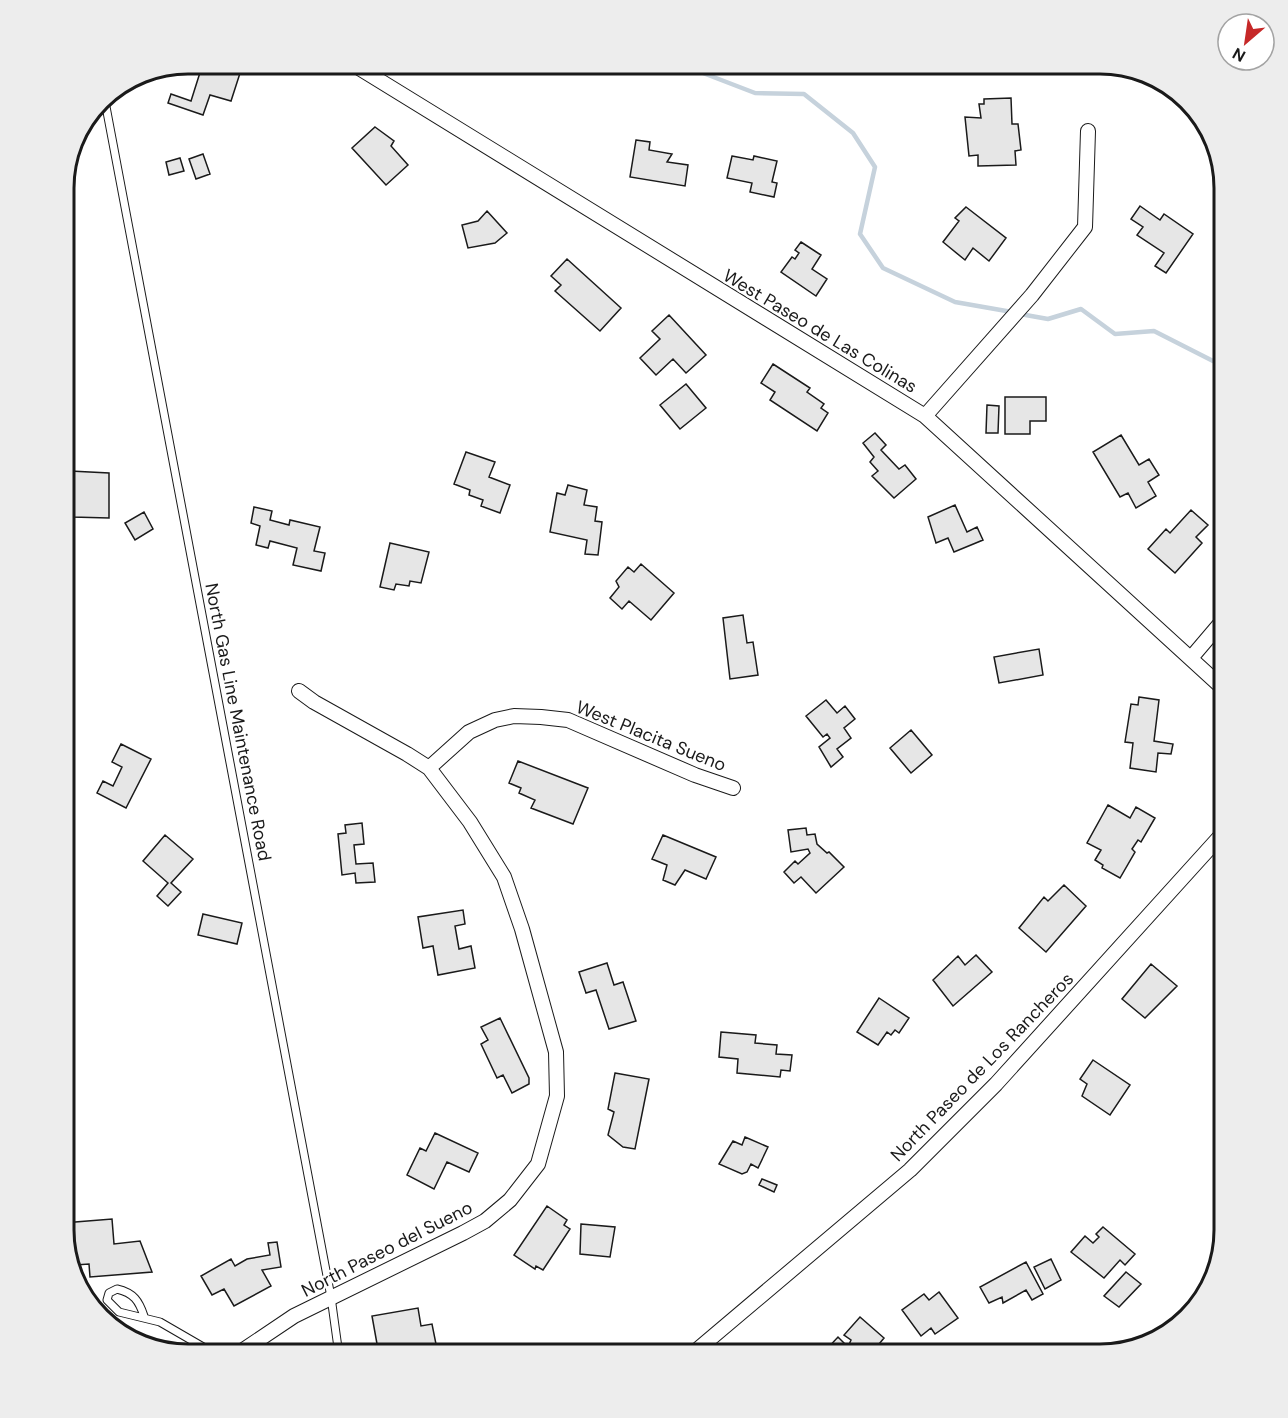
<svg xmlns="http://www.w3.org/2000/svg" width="1288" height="1418" viewBox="0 0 1288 1418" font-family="'DM Sans',sans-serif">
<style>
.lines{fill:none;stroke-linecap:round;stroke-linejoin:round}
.stream{stroke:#c6d2dc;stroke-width:4.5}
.building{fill:#e6e6e6;stroke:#1a1a1a;stroke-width:1.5}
.lane-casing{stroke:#1a1a1a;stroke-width:9}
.street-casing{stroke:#1a1a1a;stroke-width:16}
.lane{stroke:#fff;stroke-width:7}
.street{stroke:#fff;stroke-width:14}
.labels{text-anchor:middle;stroke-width:4.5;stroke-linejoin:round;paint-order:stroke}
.street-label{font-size:18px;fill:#1a1a1a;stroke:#fff}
.rim{fill:none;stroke:#1a1a1a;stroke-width:3}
</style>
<rect width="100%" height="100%" fill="#fff"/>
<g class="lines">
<path class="stream" d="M687 63 690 68 755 93 804 94 853 133 875 167 860 234 883 268 955 302 1012 312
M1020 314 1048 319 1081 309 1115 334 1154 331 1213 361 1225 359"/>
</g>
<path class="building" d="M203 63H230L242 67 231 101 210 95 203 115 168 103 171 94 191 101Z
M1011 98 1012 124H1018L1021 150 1015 151 1016 165 978 166V155L969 156 965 117 981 118 979 104H984V99Z
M375 127 394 141 391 146 408 165 386 185 352 148Z
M636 140 650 142 649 150 672 154 667 162 688 165 685 186 630 177Z
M203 154 210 174 196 179 189 159Z
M732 156 753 160 754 156 777 161 772 182 777 183 774 197 750 192 752 183 727 178Z
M180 158 184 171 169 175 166 162Z
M1140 206 1160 220 1164 214 1193 234 1166 273 1155 266 1164 253 1137 235 1143 227 1131 219Z
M966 207 1006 238 989 261 973 248 965 260 943 242 959 221 955 218Z
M487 211 507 233 495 243 468 248 462 225 478 221Z
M801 242 821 255 812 269 827 279 816 296 781 272 792 257 795 259 799 253 795 250Z
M567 259 621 308 600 331 555 291 561 285 551 276Z
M669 315 706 355 686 373 673 359 656 375 640 358 660 339 652 331Z
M773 364 810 388 807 392 824 404 821 408 828 413 817 431 770 400 775 392 761 383Z
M686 384 706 408 680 429 660 405Z
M1005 397H1046V421H1030V434H1005Z
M987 405 999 406 998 433H986Z
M875 433 886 445 881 450 899 469 905 465 916 479 894 498 872 476 878 471 870 462 874 457 863 443Z
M1121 435 1139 465 1149 459 1159 475 1148 482 1156 496 1136 508 1128 493 1120 497 1093 452Z
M466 452 495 462 489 477 510 485 500 513 481 506 483 500 469 495 470 490 454 484Z
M70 471 109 473V518L72 517Z
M568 485 587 490 584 505 597 507 595 521 602 522 598 555 585 554 587 540 550 532 557 493 565 495Z
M955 505 967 532 977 527 983 540 954 552 948 538 936 543 928 517Z
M254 507 272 511 270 520 289 525 290 520 320 527 314 551 325 553 321 571 293 565 297 548 270 541 268 548 256 545 260 526 251 523Z
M1191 510 1208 525 1196 537 1202 543 1175 573 1148 549 1166 529 1170 533Z
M144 512 153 529 135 540 125 523Z
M390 543 429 552 421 583 410 581 409 586 396 584 394 590 380 587Z
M641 564 674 593 651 620 629 601 622 609 610 598 619 587 616 581 628 567 634 572Z
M743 615 747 643 753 642 758 675 730 679 723 618Z
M1039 649 1043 675 999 683 994 657Z
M1139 697 1159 700 1154 741 1173 744 1171 754 1158 753 1156 772 1130 768 1133 743 1125 742 1131 704 1138 705Z
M826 700 837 713 845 706 855 719 844 728 851 738 837 749 843 757 831 767 819 747 830 738 827 734 823 737 806 716Z
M911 730 932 755 911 773 890 748Z
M121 744 151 759 126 808 97 793 103 781 113 786 122 767 112 762Z
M518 761 588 788 573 824 531 808 535 800 519 793 521 788 509 783Z
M1108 805 1130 818 1136 807 1155 818 1141 842 1138 840 1132 849 1135 852 1120 878 1102 868 1103 865 1095 860 1101 850 1087 843Z
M362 823 364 844 354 845 356 864 373 863 375 882 356 883 355 873 342 875 338 834 346 833 345 825Z
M806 828 807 835 815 834 817 844 827 853 829 852 844 867 816 893 801 877 794 883 784 872 795 861 798 864 810 853 808 849 791 852 788 830Z
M165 835 193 859 171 883 181 892 168 906 157 896 168 883 143 861Z
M663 835 716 857 706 879 685 870 675 885 663 880 667 865 652 859Z
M1064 885 1086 906 1046 952 1019 928 1044 897 1048 901Z
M463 910 465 924 455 926 459 949 471 946 475 968 438 975 433 946 423 948 418 917Z
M203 914 242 923 237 944 198 935Z
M976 955 992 972 953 1006 933 980 958 956 965 965Z
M607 963 614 985 623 982 636 1021 609 1029 596 990 586 993 579 972Z
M1151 964 1177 986 1145 1018 1122 999Z
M879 998 909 1018 899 1033 895 1030 891 1035 887 1032 878 1045 857 1032Z
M500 1018 529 1078V1084L512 1093 503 1075 497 1078 481 1044 488 1040 481 1027Z
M721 1032 756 1035 755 1043 777 1045 776 1054 792 1055 790 1071 781 1070 780 1077 737 1073 738 1059 719 1057Z
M1093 1060 1130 1085 1110 1115 1082 1096 1087 1084 1080 1079Z
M615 1073 649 1079 635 1149 623 1147 608 1135 614 1112 608 1109Z
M435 1133 478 1153 469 1172 447 1162 434 1189 407 1175 420 1148 426 1151Z
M745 1137 768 1147 758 1168 751 1164 747 1172 742 1174 719 1164 733 1141 742 1145Z
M762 1179 777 1185 774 1192 759 1185Z
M547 1206 567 1220 564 1225 570 1229 543 1270 536 1266 535 1269 514 1255Z
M112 1219 114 1244 140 1241 152 1272 90 1277 89 1264 75 1265 63 1223Z
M581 1224 615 1227 610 1257 580 1254Z
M1103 1227 1135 1254 1125 1265 1120 1260 1104 1278 1071 1252 1085 1236 1093 1243 1099 1237 1096 1234Z
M277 1242 281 1267 262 1270 271 1286 234 1306 224 1289 212 1295 201 1276 231 1259 235 1266 247 1259 270 1255 268 1243Z
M1051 1259 1061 1280 1045 1289 1034 1267Z
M1026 1262 1043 1294 1032 1300 1026 1290 1003 1303 1002 1297 989 1303 980 1287Z
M1126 1272 1141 1284 1119 1307 1104 1296Z
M939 1292 958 1318 935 1334 931 1328 921 1336 902 1310 924 1294 929 1300Z
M418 1308 421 1326 432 1324 438 1354 379 1355 372 1316Z
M860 1317 884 1338 870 1355 823 1353 838 1337 848 1347 851 1340 844 1335Z
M551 1344 565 1355H541Z"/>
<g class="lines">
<g class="lane-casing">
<path id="lane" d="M104 96 331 1297 339 1355
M144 1316C139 1301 134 1293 117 1289L109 1293 107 1300 119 1312 160 1322 217 1355"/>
</g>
<g class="street-casing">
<path id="street" d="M351 63 925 416 1225 690
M925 416 1032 295 1085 227 1088 131
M1191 658 1225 618
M429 768 469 732 495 720 514 716 541 717 568 720 695 775 733 788
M236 1355 294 1316 463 1233 485 1221 510 1200 538 1164 557 1096 556 1052 522 929 504 877 470 822 429 768 407 754 314 702 299 691
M691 1355 910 1170 996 1084 1225 831"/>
</g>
<use href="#lane" class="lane"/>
<use href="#street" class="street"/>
</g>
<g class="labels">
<g class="street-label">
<text transform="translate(820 331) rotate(31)" y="6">West Paseo de Las Colinas</text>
<text transform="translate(238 722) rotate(79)" y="6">North Gas Line Maintenance Road</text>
<text transform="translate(651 736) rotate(22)" y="6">West Placita Sueno</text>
<text transform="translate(982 1067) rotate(-46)" y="6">North Paseo de Los Rancheros</text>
<text transform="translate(387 1249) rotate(-27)" y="6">North Paseo del Sueno</text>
</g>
</g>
<path d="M0 0H1288V1418H0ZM188 74H1100A114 114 0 0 1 1214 188V1230A114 114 0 0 1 1100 1344H188A114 114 0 0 1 74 1230V188A114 114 0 0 1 188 74Z" fill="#ededed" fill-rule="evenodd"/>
<path class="rim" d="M188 74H1100A114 114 0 0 1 1214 188V1230A114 114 0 0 1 1100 1344H188A114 114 0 0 1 74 1230V188A114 114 0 0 1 188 74Z"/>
<g transform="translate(1246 42) rotate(209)"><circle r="28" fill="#ffffff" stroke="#a3a3a3" stroke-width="1.5"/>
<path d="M0-4.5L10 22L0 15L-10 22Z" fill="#c62828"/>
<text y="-9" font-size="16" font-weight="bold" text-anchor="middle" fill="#1a1a1a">N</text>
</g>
</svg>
